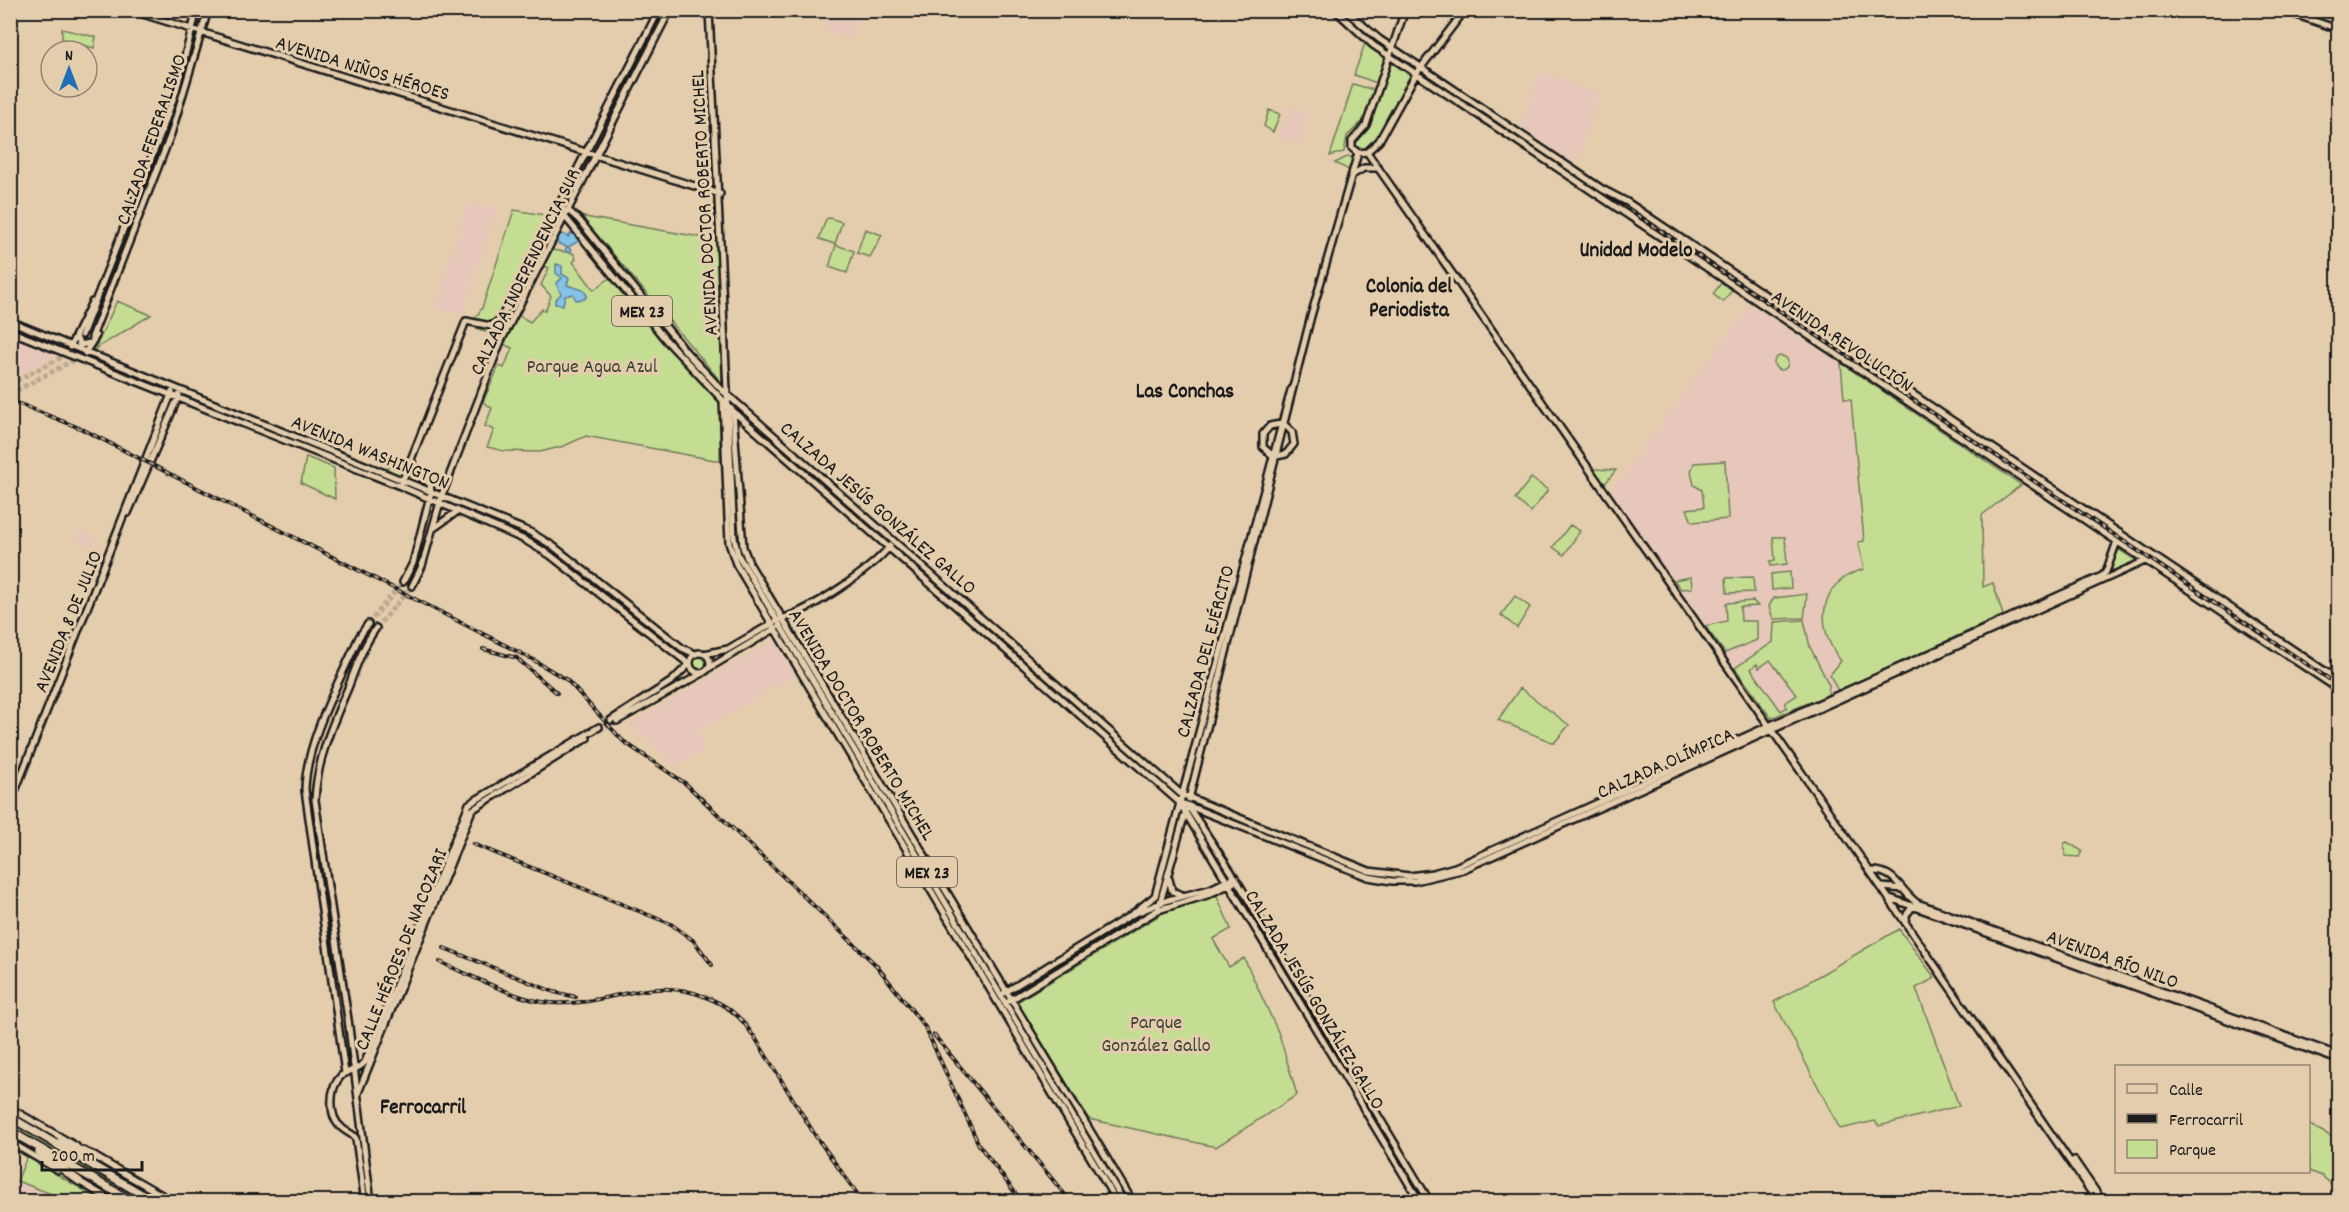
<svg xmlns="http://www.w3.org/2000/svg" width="2349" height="1212" viewBox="0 0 2349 1212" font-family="Dekko,sans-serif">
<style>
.built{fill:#e6c7ba}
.green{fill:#c5dd93;stroke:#707c58;stroke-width:1.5;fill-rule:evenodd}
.water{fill:#86c1e6;stroke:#5c7f95;stroke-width:1.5}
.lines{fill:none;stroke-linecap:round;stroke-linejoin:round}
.major-tunnel{stroke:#bcaa90;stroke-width:5;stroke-dasharray:5 2.5;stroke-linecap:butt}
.major-casing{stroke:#1c1c1c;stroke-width:10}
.highway-casing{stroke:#1c1c1c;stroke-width:11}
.major{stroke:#e4cdad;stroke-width:5}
.highway{stroke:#e4cdad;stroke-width:7}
.rail-casing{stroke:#1c1c1c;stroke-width:4}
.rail{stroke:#e4cdad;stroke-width:1.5;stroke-dasharray:4.5;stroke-linecap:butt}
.labels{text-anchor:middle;stroke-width:6;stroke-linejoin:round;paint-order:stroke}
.shield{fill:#e4cdad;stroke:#585148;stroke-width:1.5}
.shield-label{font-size:18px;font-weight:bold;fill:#1c1c1c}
.street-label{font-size:20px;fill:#1c1c1c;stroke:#e4cdad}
.park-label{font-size:20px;fill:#3e4334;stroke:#e4cdad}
.neighbourhood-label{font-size:21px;font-weight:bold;fill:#1c1c1c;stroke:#e4cdad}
</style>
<rect width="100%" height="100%" fill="#e4cdad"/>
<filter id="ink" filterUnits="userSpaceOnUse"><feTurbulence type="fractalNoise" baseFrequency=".0167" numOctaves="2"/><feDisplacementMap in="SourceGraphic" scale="12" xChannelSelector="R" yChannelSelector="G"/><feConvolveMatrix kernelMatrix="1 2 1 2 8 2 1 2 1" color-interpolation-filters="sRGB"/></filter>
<g filter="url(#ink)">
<path class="built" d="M829 11H860L851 37 848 39 825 31 824 27Z
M66 44 93 51 88 69 87 51H64Z
M1543 72 1600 93 1577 165 1521 128 1538 75H1541Z
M1289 107 1309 114 1299 143 1279 137Z
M467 204 497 208 462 314 434 309Z
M1750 304 1887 394 1851 398 1864 542 1858 543 1864 569 1852 572 1835 654 1841 662 1832 670 1838 691 1771 718 1609 493Z
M11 337 53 354 54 357 11 378Z
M81 531 95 536 91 546 77 541Z
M775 640 797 674 697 733 707 748 674 767 631 727 630 724Z
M27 1157 104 1201H11Z"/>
<path class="green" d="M62 29 96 37 94 48 62 39Z
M1365 43 1385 57 1377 83 1354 75Z
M1392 60 1413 75C1402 94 1382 146 1360 150L1355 143 1368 129Z
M1353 84 1374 90 1365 119 1347 136 1344 152 1330 156Z
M1269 110 1280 114 1273 132 1264 126Z
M1349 156 1353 158 1349 170 1335 163Z
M514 210 551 216 498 320 493 323 474 320 482 308Z
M579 216 717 240 722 383 593 230Z
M829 218 842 222 835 244 819 239 826 219Z
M865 229 882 235 870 257 857 253Z
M836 245 854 251 847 273 829 267Z
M552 250 573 253 576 259 573 262 594 290 611 277 667 345 720 403V461L586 436 564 446 540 452 504 451 487 447 494 430 485 426 492 408 483 402 499 366 504 368 512 348 503 344 518 315 530 322 542 309 545 311 551 296 541 285 549 268 544 266Z
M1722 282 1733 289 1723 302 1713 294Z
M117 301 151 315 95 349Z
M468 324 492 327 501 324 494 336Z
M1774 363a7 7 0 1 1 14 0a7 7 0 1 1-14 0Z
M1841 363 2021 485 1982 515 1983 587 1993 583 2003 615 1838 691 1830 675 1841 661C1814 628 1818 581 1864 569L1858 542 1864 541 1851 399H1844Z
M306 457 334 468 335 499 301 483Z
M409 457 400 477 386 468Z
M1725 461 1728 519 1692 522 1687 509 1704 507 1702 490 1694 485 1691 472 1694 463Z
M1593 469 1615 470H1616L1604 485Z
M1531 478 1548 490 1531 512 1515 499Z
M1570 525 1580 531 1564 555 1553 547Z
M1773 537H1785L1787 564 1771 566 1770 561 1775 560Z
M2118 549 2137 561 2111 571Z
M1790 572 1791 588 1772 590 1771 574Z
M1691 577 1692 588 1681 589 1674 580Z
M1753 577 1754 592 1727 593 1726 578Z
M1807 594 1804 618 1773 619 1769 606 1774 598Z
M1515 596 1530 607 1517 628 1501 615Z
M1753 601 1758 606 1740 607 1741 621H1757V640L1725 653 1705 626 1727 621 1726 603Z
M1804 620 1810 647 1829 685 1828 695 1771 718 1735 668 1773 642 1774 622ZM1770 660 1797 695 1785 703 1787 707 1781 711 1751 669 1757 664 1759 668Z
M693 663a7 7 0 1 1 14 0a7 7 0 1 1-14 0Z
M1520 688 1569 725 1554 743 1498 720Z
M2067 842 2082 851 2079 857 2065 856 2064 844Z
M1216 894 1231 929 1213 939 1229 967 1244 958 1279 1034 1297 1095 1216 1147 1089 1119 1017 1002 1163 913Z
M1899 929 1935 978 1916 988 1959 1106 1879 1126 1875 1121 1840 1129 1774 1002Z
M11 1121 149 1201H136L11 1129Z
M2308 1124 2338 1140V1190L2322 1176 2309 1171Z
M58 1143 92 1157 171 1201H159Z
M46 1155 126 1201C102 1201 65 1170 46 1155Z
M27 1157 92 1195 89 1201H70L17 1181Z"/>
<path class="water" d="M572 232 579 241 568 247 571 250 568 253 565 250 567 247 556 243 561 233 568 237Z
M556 264 562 266V274L569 278 567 285 583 290 587 295 585 299 576 300 573 294 565 296 563 305 555 304V300L561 294 556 284 562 278 556 273Z"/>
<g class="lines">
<path class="major-tunnel" d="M10 384 64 356 82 335
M10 394 74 360 85 347
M368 624 403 582
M376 628 412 586
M600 730 613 723"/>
<g class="major-casing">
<path id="major" d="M130 10 720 194
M709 10 734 537 738 555 1124 1202
M1335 10 1373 45 2338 689
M1345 10 1379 39 1602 189 1627 202 2338 680
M1405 10 1366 125 1352 141V148L1358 153 1367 152 1379 141 1416 74 1465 10
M2282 10 2338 29
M1367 152 1818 796 2098 1202
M1352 175 1364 168H1378
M557 208 569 211 579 220 687 353 722 390 1181 794 1369 871 1409 876 1433 873 1455 867 2102 576 2106 572 2120 533
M555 211 566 218 665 339 733 411 1179 802 1420 1202
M10 321 530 532 553 546 682 648 695 654
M10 331 400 486 525 540 550 555 689 664 672 681 611 720
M82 335 161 133 175 94 197 10
M76 337 80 345 90 343
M92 337 171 134 208 10
M70 347 92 302
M85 353 96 336
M723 401 729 543 736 564 1117 1202
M733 411 743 547 749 563 1133 1202
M1272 455 1263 447V434L1270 426 1280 424
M1277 456 1286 454 1294 444 1292 432 1285 425
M402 482 466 321 491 326 500 320 659 10
M128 513 179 395
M434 528 458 511
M403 582 413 563 431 492 430 484 414 472 412 461
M412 586 422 566 442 495 501 341 670 10
M781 619C811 610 870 571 890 546
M690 663a10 10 0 1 1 20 0a10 10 0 1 1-20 0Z
M704 654 728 649 773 623
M709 668 776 628
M617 721 703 673
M1189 799 1311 316 1358 153
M1179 802 1368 877 1392 881H1415L1462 870 2145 561
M10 804 172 392
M1188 806 1236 879 1430 1202
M1871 871C1896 870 1899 890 1917 903L2338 1055
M1169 879 1172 891 1182 895
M1882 887 1903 889
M1890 898 2338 1060
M1158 910 1186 810
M1131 915 1155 896 1291 390
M1905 921 1907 914 1913 906
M1004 993 1131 915 1168 900 1210 889 1235 877
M1009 1001 1158 910 1207 895 1233 883
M345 1073 305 790C306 740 339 683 359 637L368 624
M358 1093 472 810 587 738
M10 1108 76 1146
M10 1142 58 1170
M92 1155 174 1202
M2074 1160 2103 1202
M77 1180 114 1202
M365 1202 356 1139C353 1133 347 1133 342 1128 328 1117 329 1088 341 1076 348 1070 359 1070 365 1062L469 804 599 727
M371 1202 348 1019 315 800C317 759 332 725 348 688 356 667 363 646 376 628"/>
</g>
<g class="highway-casing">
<path id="highway" d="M10 1117 155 1202
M10 1131 133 1202
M60 1142 94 1156
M39 1152 79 1181"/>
</g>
<use href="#major" class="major"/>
<use href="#highway" class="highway"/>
<g class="rail-casing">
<path id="rail" d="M1630 210 2338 685
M10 400 82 429 532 659 567 680 623 741 686 784 876 965 925 1027 979 1145 1022 1202
M483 649 517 658
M519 660 557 693
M473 844 671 924 694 941 712 965
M444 948 554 992 576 997
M440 962C470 975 519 1001 551 1003 605 1007 649 975 703 996 725 1004 739 1014 752 1034
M934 1035 1071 1202
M754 1036 815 1135 863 1202"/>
</g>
<use href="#rail" class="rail"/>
</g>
</g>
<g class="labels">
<g class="shield">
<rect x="612" y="296" width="60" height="30" rx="4.5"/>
<rect x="897" y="857" width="60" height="30" rx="4.5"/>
</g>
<g class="shield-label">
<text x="642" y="317">MEX 23</text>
<text x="927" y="878">MEX 23</text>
</g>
<g class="street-label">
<text transform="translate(363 67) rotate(17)" y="7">AVENIDA NIÑOS HÉROES</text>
<text transform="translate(150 139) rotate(-71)" y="7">CALZADA FEDERALISMO</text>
<text transform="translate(703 203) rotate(-93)" y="7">AVENIDA DOCTOR ROBERTO MICHEL</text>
<text transform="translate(524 271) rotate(-64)" y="7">CALZADA INDEPENDENCIA SUR</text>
<text transform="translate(1843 340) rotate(34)" y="7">AVENIDA REVOLUCIÓN</text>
<text transform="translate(371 451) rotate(22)" y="7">AVENIDA WASHINGTON</text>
<text transform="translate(879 507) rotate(41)" y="7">CALZADA JESÚS GONZÁLEZ GALLO</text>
<text transform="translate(67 621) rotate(-68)" y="7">AVENIDA 8 DE JULIO</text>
<text transform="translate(1204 651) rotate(-75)" y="7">CALZADA DEL EJÉRCITO</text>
<text transform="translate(863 724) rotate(59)" y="7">AVENIDA DOCTOR ROBERTO MICHEL</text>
<text transform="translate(1665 762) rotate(-24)" y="7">CALZADA OLÍMPICA</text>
<text transform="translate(400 949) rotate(-68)" y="7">CALLE HÉROES DE NACOZARI</text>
<text transform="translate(2113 958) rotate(20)" y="7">AVENIDA RÍO NILO</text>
<text transform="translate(1316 999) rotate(59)" y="7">CALZADA JESÚS GONZÁLEZ GALLO</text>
</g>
<g class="park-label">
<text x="592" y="372">Parque Agua Azul</text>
<text x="1156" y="1028">Parque<tspan x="1156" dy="23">González Gallo</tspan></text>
</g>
<g class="neighbourhood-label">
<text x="1636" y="256">Unidad Modelo</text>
<text x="1409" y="292">Colonia del<tspan x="1409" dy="24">Periodista</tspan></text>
<text x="1185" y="397">Las Conchas</text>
<text x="423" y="1113">Ferrocarril</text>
</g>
</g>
<rect width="2349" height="1212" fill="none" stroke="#e4cdad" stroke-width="36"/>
<rect x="18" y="18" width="2313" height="1176" fill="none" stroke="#1c1c1c" stroke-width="2" filter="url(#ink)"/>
<rect x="2115" y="1065" width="195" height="108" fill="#e4cdad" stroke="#948673" stroke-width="1.5"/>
<rect x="2127" y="1084" width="30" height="9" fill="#e4cdad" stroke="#948673" stroke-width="1.5"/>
<text x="2169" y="1095" font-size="18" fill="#1c1c1c">Calle</text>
<rect x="2127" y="1114" width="30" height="9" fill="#1c1c1c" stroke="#948673" stroke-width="1.5"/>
<text x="2169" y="1125" font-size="18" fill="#1c1c1c">Ferrocarril</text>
<rect x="2127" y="1140" width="30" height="18" fill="#c5dd93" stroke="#948673" stroke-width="1.5"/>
<text x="2169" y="1155" font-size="18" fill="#1c1c1c">Parque</text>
<g transform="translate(69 69)"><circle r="28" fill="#e4cdad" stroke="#948673" stroke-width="1.5"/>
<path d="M0-4.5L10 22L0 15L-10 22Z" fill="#1f6fb2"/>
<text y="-9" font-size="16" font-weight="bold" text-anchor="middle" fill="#1c1c1c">N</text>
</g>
<path d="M42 1161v9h100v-9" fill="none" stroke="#1c1c1c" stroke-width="3"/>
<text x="51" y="1161" font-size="18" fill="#1c1c1c" stroke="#e4cdad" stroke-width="4.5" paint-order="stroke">200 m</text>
</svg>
